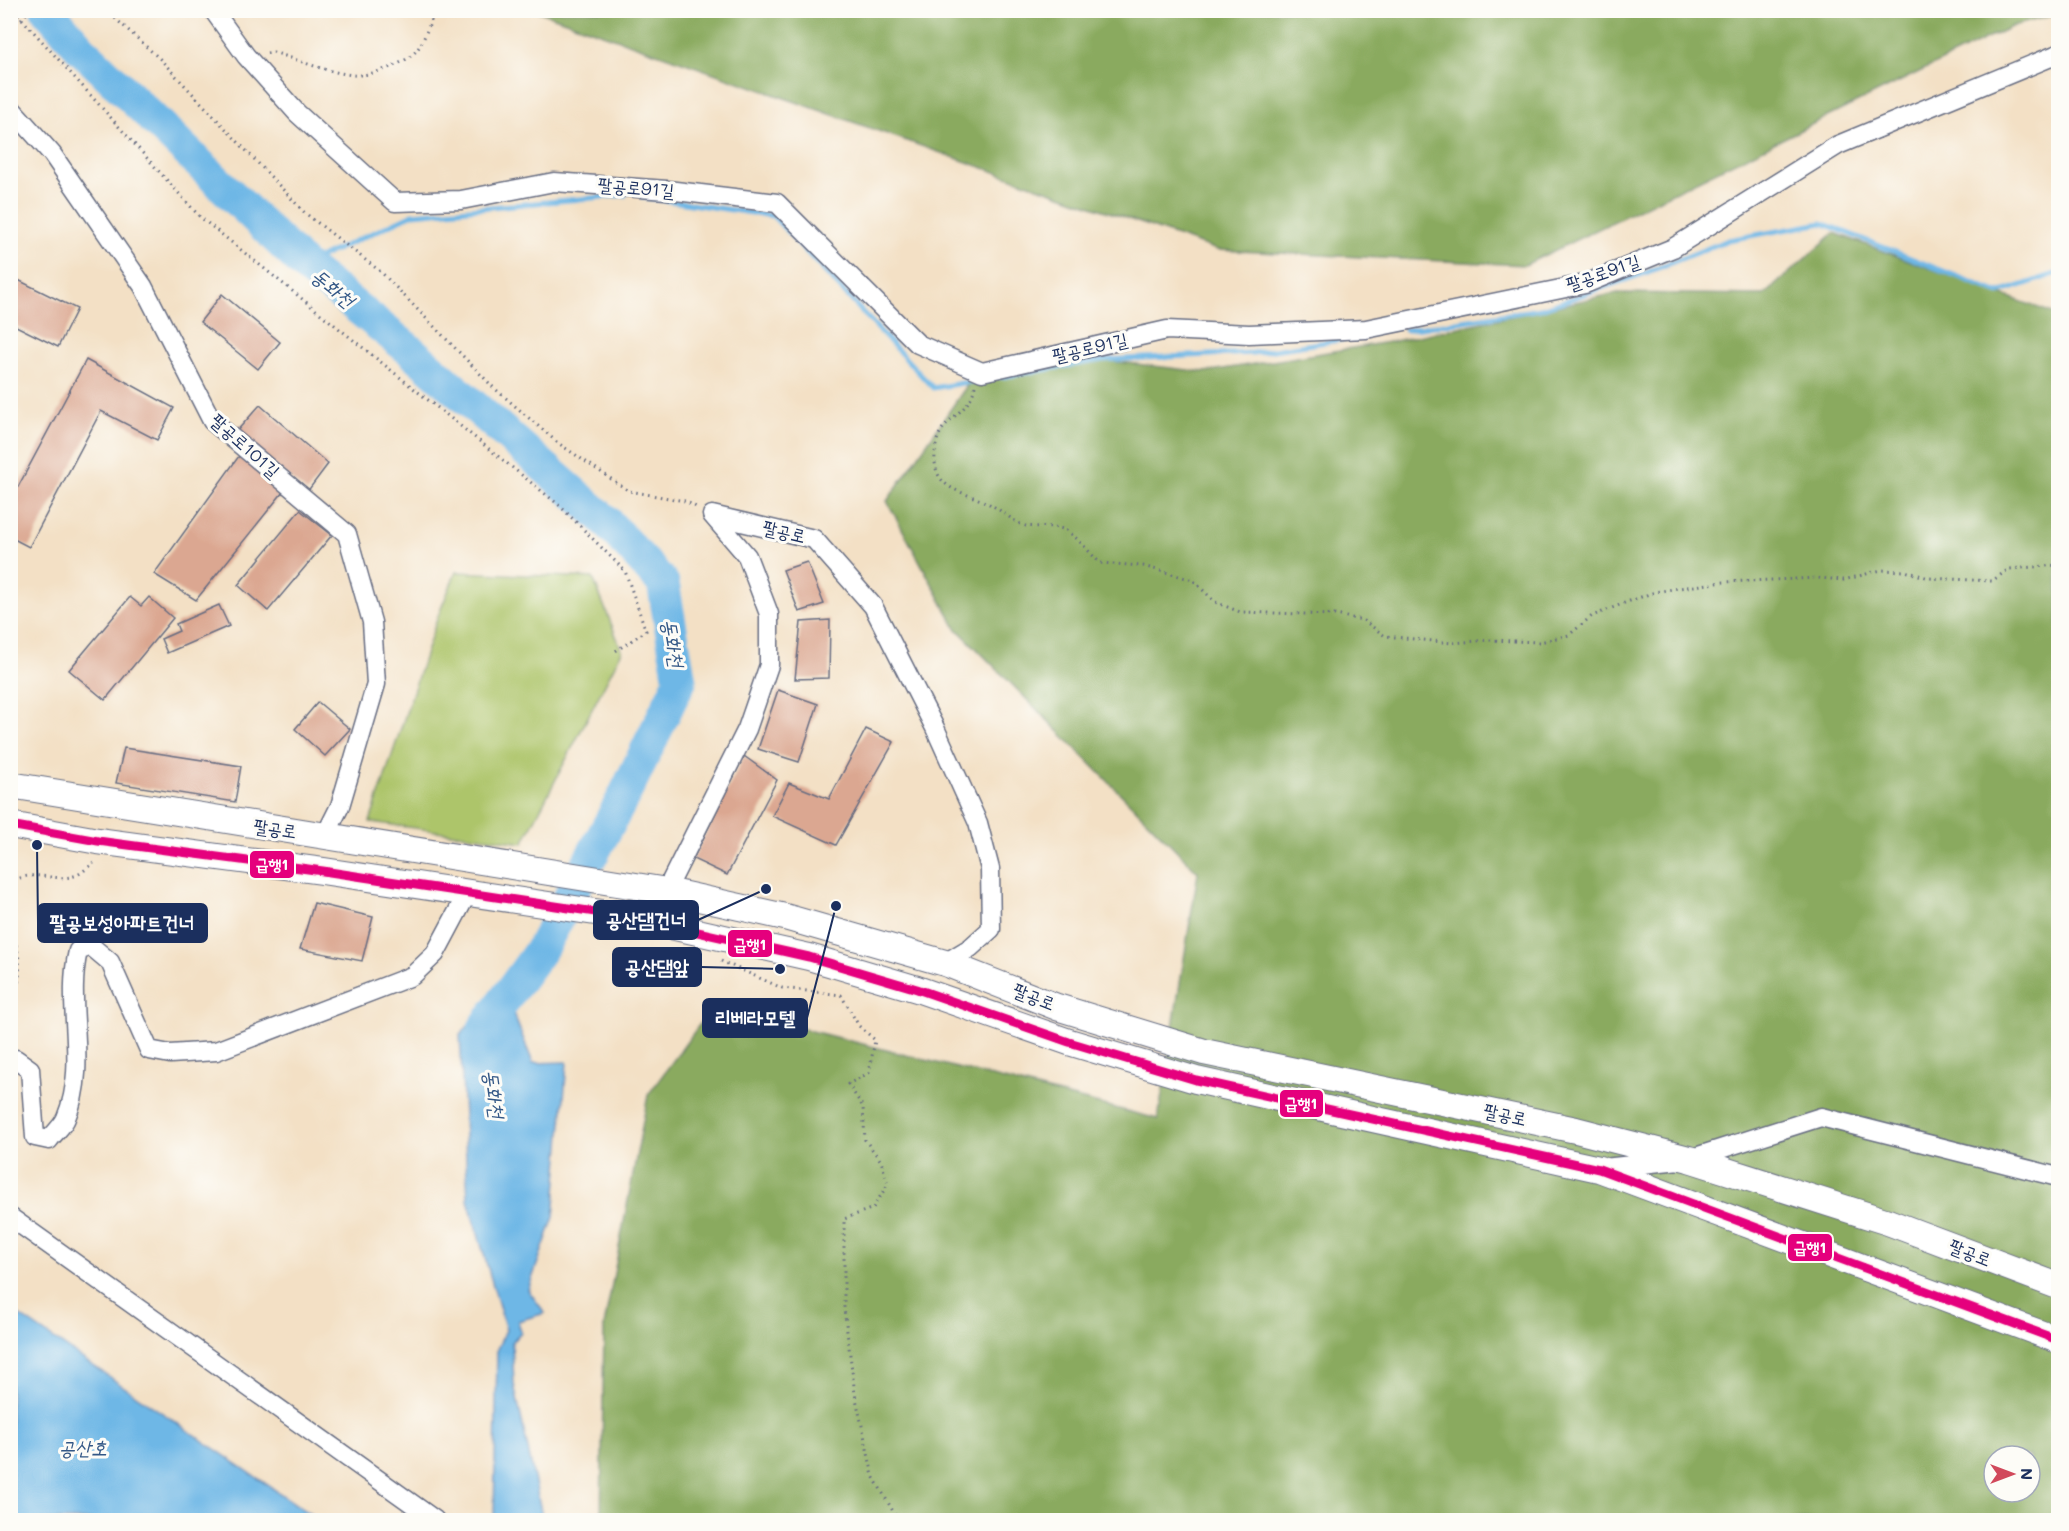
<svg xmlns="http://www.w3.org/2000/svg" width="2069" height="1531" viewBox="0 0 2069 1531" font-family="Mali,'Poor Story',sans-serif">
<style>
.green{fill:#adc56a;stroke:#647a64;stroke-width:1.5}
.forest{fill:#8aaa5e;stroke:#526c5e;stroke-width:1.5;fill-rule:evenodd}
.water{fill:#6eb7e6;stroke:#4473a2;stroke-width:1.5}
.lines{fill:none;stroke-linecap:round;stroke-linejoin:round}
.stream{stroke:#6eb7e6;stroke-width:5}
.river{stroke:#6eb7e6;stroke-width:33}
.building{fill:#dba791}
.street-casing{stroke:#676d82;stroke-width:21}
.secondary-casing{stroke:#676d82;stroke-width:28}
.path{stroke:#676d82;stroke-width:3;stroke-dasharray:1.5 4.5;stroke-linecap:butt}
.street{stroke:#fff;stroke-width:18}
.secondary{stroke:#fff;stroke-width:26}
.bus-1-casing{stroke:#fdfcf7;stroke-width:14}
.bus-1{stroke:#e5007d;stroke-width:9}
.labels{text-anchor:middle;stroke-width:6;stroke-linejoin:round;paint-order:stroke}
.street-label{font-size:18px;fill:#1b2f5e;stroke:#fdfcf7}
.water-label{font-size:20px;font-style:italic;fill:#345887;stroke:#fdfcf7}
.leader{fill:none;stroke:#1b2f5e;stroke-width:2}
.callout-dot{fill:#1b2f5e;stroke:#fdfcf7;stroke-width:2}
.callout{fill:#1b2f5e;stroke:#1b2f5e;stroke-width:2}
.callout-label{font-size:20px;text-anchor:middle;font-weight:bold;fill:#fff}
.line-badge{stroke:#fdfcf7;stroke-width:2}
.badge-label{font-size:16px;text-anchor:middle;font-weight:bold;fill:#fff}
</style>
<rect width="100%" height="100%" fill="#fdfcf7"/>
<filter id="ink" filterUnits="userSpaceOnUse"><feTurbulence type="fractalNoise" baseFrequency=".0167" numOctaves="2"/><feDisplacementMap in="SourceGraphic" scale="12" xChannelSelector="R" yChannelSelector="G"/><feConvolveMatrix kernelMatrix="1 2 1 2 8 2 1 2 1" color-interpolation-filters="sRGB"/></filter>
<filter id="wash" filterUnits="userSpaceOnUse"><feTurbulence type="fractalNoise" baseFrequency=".008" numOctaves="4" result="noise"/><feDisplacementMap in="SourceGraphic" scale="24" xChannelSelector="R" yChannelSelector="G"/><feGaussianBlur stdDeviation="1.35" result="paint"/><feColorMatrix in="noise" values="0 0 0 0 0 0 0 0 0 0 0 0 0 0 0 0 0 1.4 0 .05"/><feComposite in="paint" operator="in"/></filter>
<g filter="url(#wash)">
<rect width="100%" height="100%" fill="#f3e0c5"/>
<path class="green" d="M456 572 593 578 622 651 523 843 370 822 438 616Z"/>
<path class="forest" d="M2058 10V14L2013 26 1525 265 1217 250 537 11Z
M1834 233 2058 315V1520H601L604 1326 648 1095 713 1006 1158 1119 1198 872 956 628 887 501 970 381 1102 360 1205 372 1395 341 1617 293 1764 295ZM1994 1456H2030V1492H1994Z"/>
<path class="water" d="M503 987 533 1063 567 1062 554 1217 528 1290 545 1313 518 1321 521 1332 512 1342 514 1384 543 1520H494L497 1349 506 1330 468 1200 460 1035Z
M10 1309 319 1520H11Z"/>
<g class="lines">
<path class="stream" d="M643 197 773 216 933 388 986 379
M304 265 413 214 625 195
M1405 330 1541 309 1646 273 1728 240 1822 223 1999 293 2058 273
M1001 377 1102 360 1253 353 1352 338"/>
<path class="river" d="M47 10 83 51 304 265 411 351 605 520 663 583 680 681 623 798 542 948 484 1028 486 1036"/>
</g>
<g id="blocks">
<path class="building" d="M10 276 77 309 58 347 10 323Z
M222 294 280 342 258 369 200 322Z
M86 360 174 408 157 440 101 411 29 547 10 537V502Z
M260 405 328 464 307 492 235 433Z
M239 456 283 492 196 600 154 574Z
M300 510 332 535 268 611 238 585Z
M807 562 824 604 799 612 783 570Z
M130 597 141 606 149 597 173 618 105 700 69 670Z
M219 605 229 626 167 653 161 639 179 631 176 624Z
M830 620 829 678 795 679 801 622Z
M778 690 818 704 799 762 758 749Z
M318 702 350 729 325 756 295 729Z
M866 729 894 742 836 845 772 816 789 783 829 799Z
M124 748 241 766 235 802 116 783Z
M744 756 777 780 727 875 693 859Z
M314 903 373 917 362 961 300 949Z"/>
</g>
</g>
<g filter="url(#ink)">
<use href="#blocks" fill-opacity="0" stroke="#676d82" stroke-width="1.5"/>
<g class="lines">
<g class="street-casing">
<path id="street" d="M213 10 246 56 297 113 395 202 461 200 554 182 667 190 777 203 918 344 982 372 1167 330 1249 334 1366 329 1585 284 1673 248 1838 145 2058 54
M10 107 52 154 143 286 212 421 347 534 372 622 376 684 340 806 325 836
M651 921 747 729 769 665V614L747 556 712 515 814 539 873 606 935 728 978 823 990 869 991 929 970 948 945 963
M10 1060 16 1059 30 1069 35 1137 49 1140C54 1133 63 1126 66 1118 89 1064 65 1006 78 951L91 946 110 962 149 1050 170 1054 216 1051 412 976 435 954 468 892
M1604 1168 1689 1159 1821 1117 2058 1177
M10 1217 435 1520"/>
</g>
<g class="secondary-casing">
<path id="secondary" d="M10 785 667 891 785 917 945 963 1057 1007 1204 1052 1576 1130 1689 1159 1888 1222 2058 1286
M10 825 98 841 323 871 635 918 809 957 917 989 1069 1042 1196 1080 1599 1169 2058 1340"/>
</g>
<path class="path" d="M14 10 200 217 559 505 625 571 646 631 614 652
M106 10 160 59 305 213 381 272 493 387 558 443 629 491 685 501 698 508
M21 19 30 10
M267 53 273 52C298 60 326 72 353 75 369 77 406 64 416 51 426 40 428 21 438 10
M975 386C969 416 941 416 936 445 928 493 963 489 991 505 1001 510 1016 524 1026 526 1039 528 1055 524 1067 531 1079 539 1090 553 1100 563L1143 566 1193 580 1215 602 1240 612 1335 615 1363 620 1385 636 1452 643 1489 640 1540 642 1569 635 1592 616 1627 602 1655 592 1679 588 1724 582 1818 578 1844 580 1881 570 1905 571 1929 578 1992 581 2009 569 2058 565
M10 885C28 866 54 883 74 876 81 874 88 867 94 863
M10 928C22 953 23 984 10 1008
M721 961 782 988 841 995 859 1026 875 1040 869 1073 848 1084 863 1107 865 1140 881 1161 888 1184 873 1208 844 1219V1308L855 1394 873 1476 898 1520"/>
<use href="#street" class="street"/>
<use href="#secondary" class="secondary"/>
<g class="bus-1-casing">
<path id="bus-1" d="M10 825 98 841 323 871 635 918 809 957 917 989 1069 1042 1196 1080 1599 1169 2058 1340"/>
</g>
<use href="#bus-1" class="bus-1"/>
</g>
</g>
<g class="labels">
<g class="street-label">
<text transform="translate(636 188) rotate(5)" y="6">팔공로91길</text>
<text transform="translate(1603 273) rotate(-19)" y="6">팔공로91길</text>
<text transform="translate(1090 348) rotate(-13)" y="6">팔공로91길</text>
<text transform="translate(245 446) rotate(42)" y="6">팔공로101길</text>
<text transform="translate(784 532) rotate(13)" y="6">팔공로</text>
<text transform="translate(275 829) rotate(8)" y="6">팔공로</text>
<text transform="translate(1034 997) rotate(21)" y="6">팔공로</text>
<text transform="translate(1505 1115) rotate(12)" y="6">팔공로</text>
<text transform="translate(1970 1253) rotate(21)" y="6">팔공로</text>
</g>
<g class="water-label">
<text transform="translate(333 288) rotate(39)" y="7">동화천</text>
<text transform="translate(673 643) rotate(80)" y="7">동화천</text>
<text transform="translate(494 1094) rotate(82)" y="7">동화천</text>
<text x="83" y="1455">공산호</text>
</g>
</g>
<path class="leader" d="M766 889L698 920M37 845L38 923M780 969L701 967M836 906L807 1018"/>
<g class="callout-dot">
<circle cx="766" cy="889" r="6"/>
<circle cx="37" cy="845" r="6"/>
<circle cx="780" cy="969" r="6"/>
<circle cx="836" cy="906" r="6"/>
</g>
<g class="callout">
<rect x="594" y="901" width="104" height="38" rx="6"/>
<rect x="38" y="904" width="169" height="38" rx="6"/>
<rect x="613" y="948" width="88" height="38" rx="6"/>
<rect x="703" y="999" width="104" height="38" rx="6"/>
</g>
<g class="callout-label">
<text x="646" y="927">공산댐건너</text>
<text x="122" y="930">팔공보성아파트건너</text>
<text x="657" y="974">공산댐앞</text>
<text x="755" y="1025">리베라모텔</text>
</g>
<g class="line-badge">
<rect x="249" y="850" width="46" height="29" rx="6" fill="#e5007d"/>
<rect x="727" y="929" width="46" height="29" rx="6" fill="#e5007d"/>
<rect x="1279" y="1089" width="45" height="29" rx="6" fill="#e5007d"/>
<rect x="1787" y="1233" width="46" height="29" rx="6" fill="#e5007d"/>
</g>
<g class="badge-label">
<text x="272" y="870">급행1</text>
<text x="750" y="950">급행1</text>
<text x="1301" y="1109">급행1</text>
<text x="1810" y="1253">급행1</text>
</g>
<rect width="2069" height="1531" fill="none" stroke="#fdfcf7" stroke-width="36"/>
<g transform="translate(2012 1474) rotate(90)"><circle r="28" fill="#fdfcf7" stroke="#a3aaba" stroke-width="1.5"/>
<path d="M0-4.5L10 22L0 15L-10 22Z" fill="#d1495b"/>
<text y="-9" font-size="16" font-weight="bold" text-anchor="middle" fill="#1b2f5e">N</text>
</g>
</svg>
